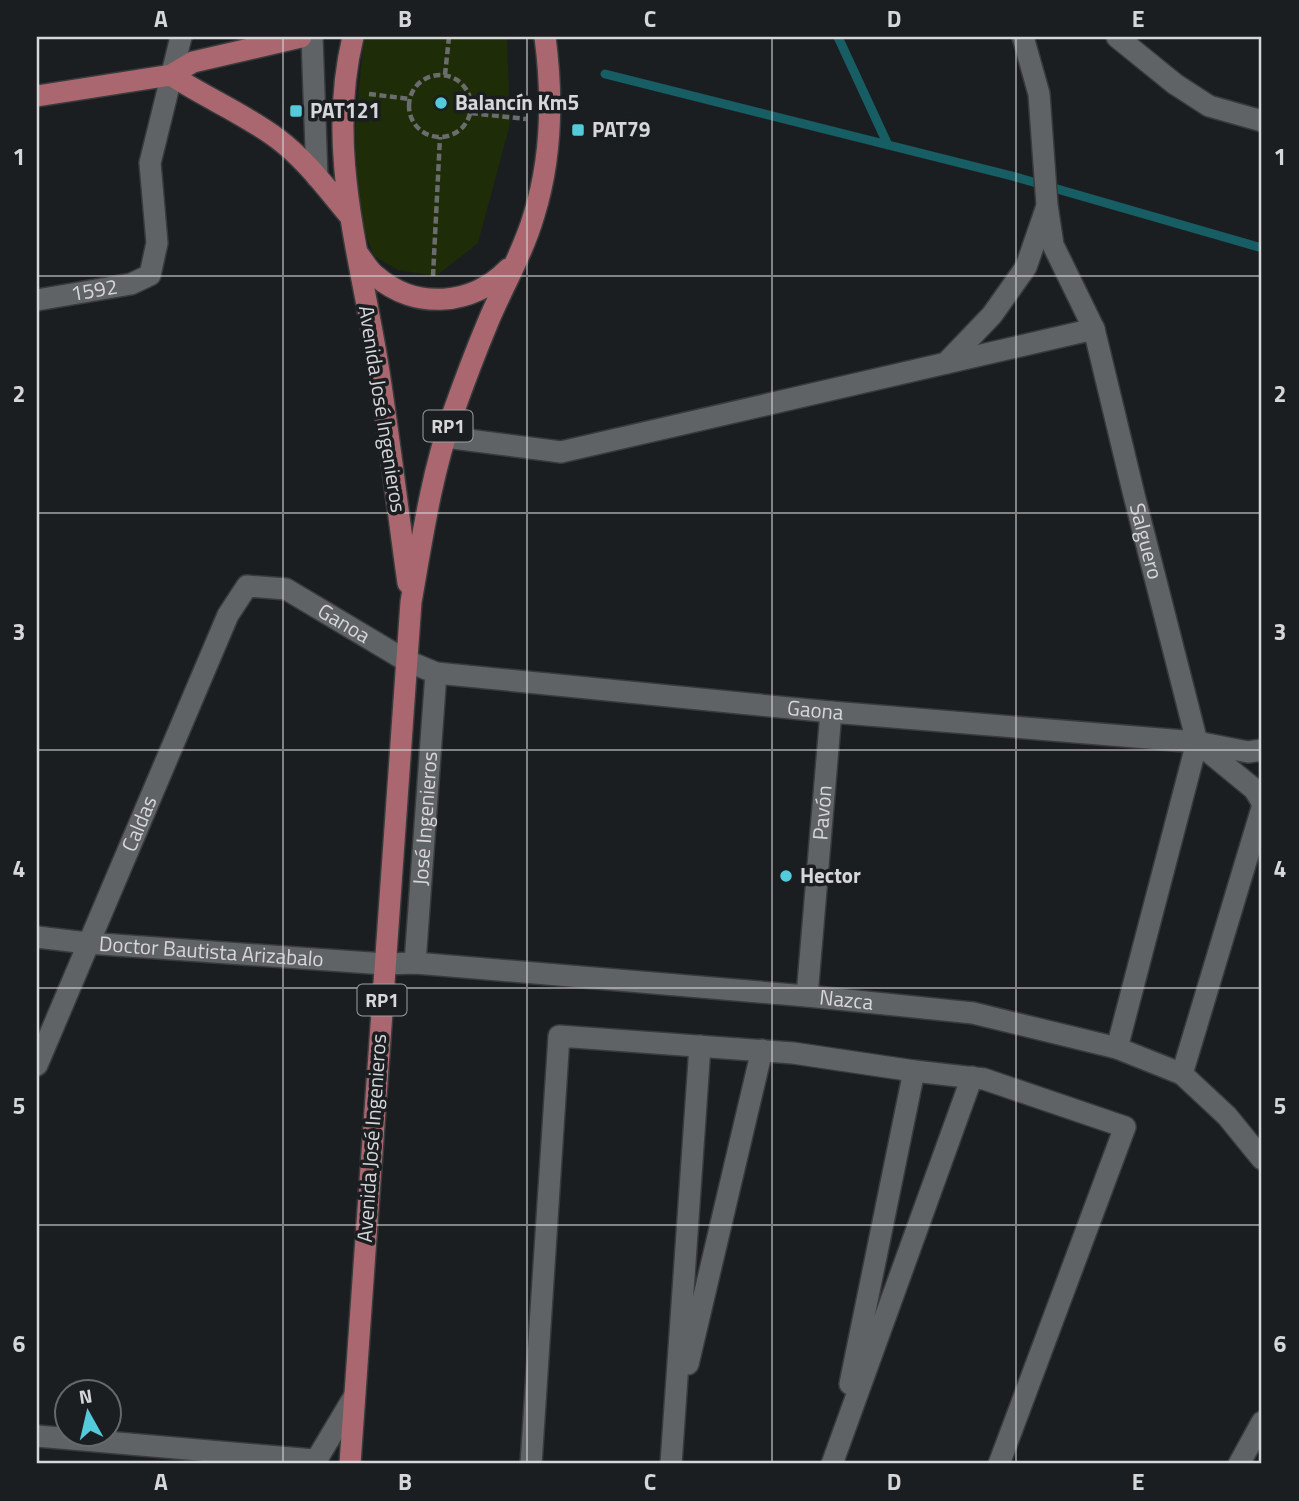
<svg xmlns="http://www.w3.org/2000/svg" width="1299" height="1501" viewBox="0 0 1299 1501" font-family="'Titillium Web',sans-serif">
<style>
.green{fill:#1e2c07}
.lines{fill:none;stroke-linecap:round;stroke-linejoin:round}
.stream{stroke:#175d64;stroke-width:9}
.minor-casing{stroke:#383a3c;stroke-width:24}
.major-casing{stroke:#383a3c;stroke-width:24}
.path{stroke:#6a6c6e;stroke-width:4.5;stroke-dasharray:7 3.5;stroke-linecap:butt}
.minor{stroke:#606366;stroke-width:21}
.major{stroke:#aa676f;stroke-width:21}
.grid{fill:none;stroke:#d6d7d9;stroke-width:2;stroke-opacity:0.55}
.poi-dot{fill:#53cbda;stroke:#1b1e20;stroke-width:2.5}
.labels{text-anchor:middle;stroke-width:7;stroke-linejoin:round;paint-order:stroke}
.shield{fill:#1b1e20;stroke:#9ea0a2;stroke-width:2}
.shield-label{font-size:19px;font-weight:bold;fill:#d6d7d9}
.poi-label{font-size:21px;font-weight:bold;fill:#d6d7d9;stroke:#1b1e20;text-anchor:start}
.street-label{font-size:21px;fill:#d6d7d9;stroke:#1b1e20}
.neatline{fill:none;stroke:#d6d7d9;stroke-width:2.5}
.grid-label{font-size:23px;text-anchor:middle;font-weight:bold;fill:#d6d7d9}
</style>
<rect width="100%" height="100%" fill="#1b1e20"/>
<path class="green" d="M364 37H507L510 124 478 243 436 276 398 270 374 256 359 217 355 130Z"/>
<g class="lines">
<path class="stream" d="M838 37 888 145
M605 74 1012 176 1262 248"/>
<g class="minor-casing">
<g id="minor">
<path d="M312 37 317 177"/>
<path id="s1" d="M1023 37 1039 94 1047 205 1053 245 1094 329 1134 495 1197 742 1117 1048"/>
<path d="M1117 37 1175 84 1209 106 1262 121"/>
<path id="s2" d="M37 300 131 284 150 275 157 243 150 163 181 37"/>
<path d="M946 363 992 315 1026 267 1046 209"/>
<path d="M445 437 561 452 1094 329"/>
<path d="M1199 744 1254 789 1262 802"/>
<path id="s3" d="M37 937 87 943 385 964 415 963 807 996 973 1013 1117 1048 1182 1074 1227 1116 1262 1159"/>
<path id="s4" d="M415 963 436 673"/>
<path id="s5" d="M807 996 831 712"/>
<path id="s6" d="M37 1065 228 615 247 586 286 589 405 660 436 673 831 712 1197 742 1248 752 1262 750"/>
<path d="M1182 1074 1262 808"/>
<path d="M688 1364 762 1050"/>
<path d="M850 1384 914 1071"/>
<path d="M37 1436 314 1460"/>
<path d="M314 1464 354 1397"/>
<path d="M531 1464 559 1036 793 1053 914 1071 984 1079 1125 1127 999 1464"/>
<path d="M671 1464 700 1046"/>
<path d="M832 1464 972 1077"/>
<path d="M1239 1464 1262 1422"/>
</g>
</g>
<g class="major-casing">
<path id="major" d="M353 37C325 152 362 260 379 372 390 442 398 513 408 583
M171 75C206 98 245 114 278 139 306 160 327 189 349 215
M37 96 171 75 193 62 301 37
M359 255C364 262 369 271 376 276 416 311 473 305 508 269
M350 1464 411 602C422 540 431 476 452 416 463 385 475 353 488 322 503 286 523 253 534 215 552 157 553 97 545 37"/>
</g>
<path class="path" d="M445 75 449 37
M409 106a31 31 0 1 1 62 0a31 31 0 1 1-62 0Z
M369 94 410 99
M471 113 526 119
M433 276 440 137"/>
<use href="#minor" class="minor"/>
<use href="#major" class="major"/>
</g>
<path class="grid" d="M283 37V1464M527 37V1464M772 37V1464M1016 37V1464M37 276H1262M37 513H1262M37 750H1262M37 988H1262M37 1225H1262"/>
<g class="poi-dot">
<circle cx="441" cy="103" r="7"/>
<rect x="289" y="104" width="14" height="14" rx="3.5"/>
<rect x="571" y="123" width="14" height="14" rx="3.5"/>
<circle cx="786" cy="876" r="7"/>
</g>
<g class="labels">
<g class="shield">
<rect x="423.5" y="410.5" width="49" height="31" rx="5"/>
<rect x="357.5" y="984.5" width="49" height="31" rx="5"/>
</g>
<g class="shield-label">
<text x="448" y="433">RP1</text>
<text x="382" y="1007">RP1</text>
</g>
<g class="poi-label">
<text x="455" y="110">Balancín Km5</text>
<text x="310" y="118">PAT121</text>
<text x="592" y="137">PAT79</text>
<text x="800" y="883">Hector</text>
</g>
<g class="street-label">
<text dy="7" stroke="none"><textPath href="#s2" startOffset="58">1592</textPath></text>
<text transform="translate(382 409) rotate(81)" y="7">Avenida José Ingenieros</text>
<text dy="7" stroke="none"><textPath href="#s1" startOffset="523">Salguero</textPath></text>
<text dy="7" stroke="none"><textPath href="#s6" startOffset="630">Ganoa</textPath></text>
<text dy="7" stroke="none"><textPath href="#s6" startOffset="1116">Gaona</textPath></text>
<text dy="7" stroke="none"><textPath href="#s5" startOffset="184">Pavón</textPath></text>
<text dy="7" stroke="none"><textPath href="#s4" startOffset="145">José Ingenieros</textPath></text>
<text dy="7" stroke="none"><textPath href="#s6" startOffset="262">Caldas</textPath></text>
<text dy="7" stroke="none"><textPath href="#s3" startOffset="175">Doctor Bautista Arizabalo</textPath></text>
<text dy="7" stroke="none"><textPath href="#s3" startOffset="812">Nazca</textPath></text>
<text transform="translate(372 1138) rotate(-86)" y="7">Avenida José Ingenieros</text>
</g>
</g>
<rect width="1299" height="1501" fill="none" stroke="#1b1e20" stroke-width="77"/>
<g transform="translate(88 1413) rotate(352)"><circle r="33" fill="#1b1e20" stroke="#66686a" stroke-width="2"/>
<path d="M0-5L12 26L0 18L-12 26Z" fill="#53cbda"/>
<text y="-10" font-size="19" font-weight="bold" text-anchor="middle" fill="#d6d7d9">N</text>
</g>
<rect x="38" y="38" width="1222" height="1424" class="neatline"/>
<g class="grid-label">
<text x="161" y="27">A</text>
<text x="405" y="27">B</text>
<text x="650" y="27">C</text>
<text x="894" y="27">D</text>
<text x="1138" y="27">E</text>
<text x="19" y="165">1</text>
<text x="1280" y="165">1</text>
<text x="19" y="402">2</text>
<text x="1280" y="402">2</text>
<text x="19" y="640">3</text>
<text x="1280" y="640">3</text>
<text x="19" y="877">4</text>
<text x="1280" y="877">4</text>
<text x="19" y="1114">5</text>
<text x="1280" y="1114">5</text>
<text x="19" y="1352">6</text>
<text x="1280" y="1352">6</text>
<text x="161" y="1490">A</text>
<text x="405" y="1490">B</text>
<text x="650" y="1490">C</text>
<text x="894" y="1490">D</text>
<text x="1138" y="1490">E</text>
</g>
</svg>
